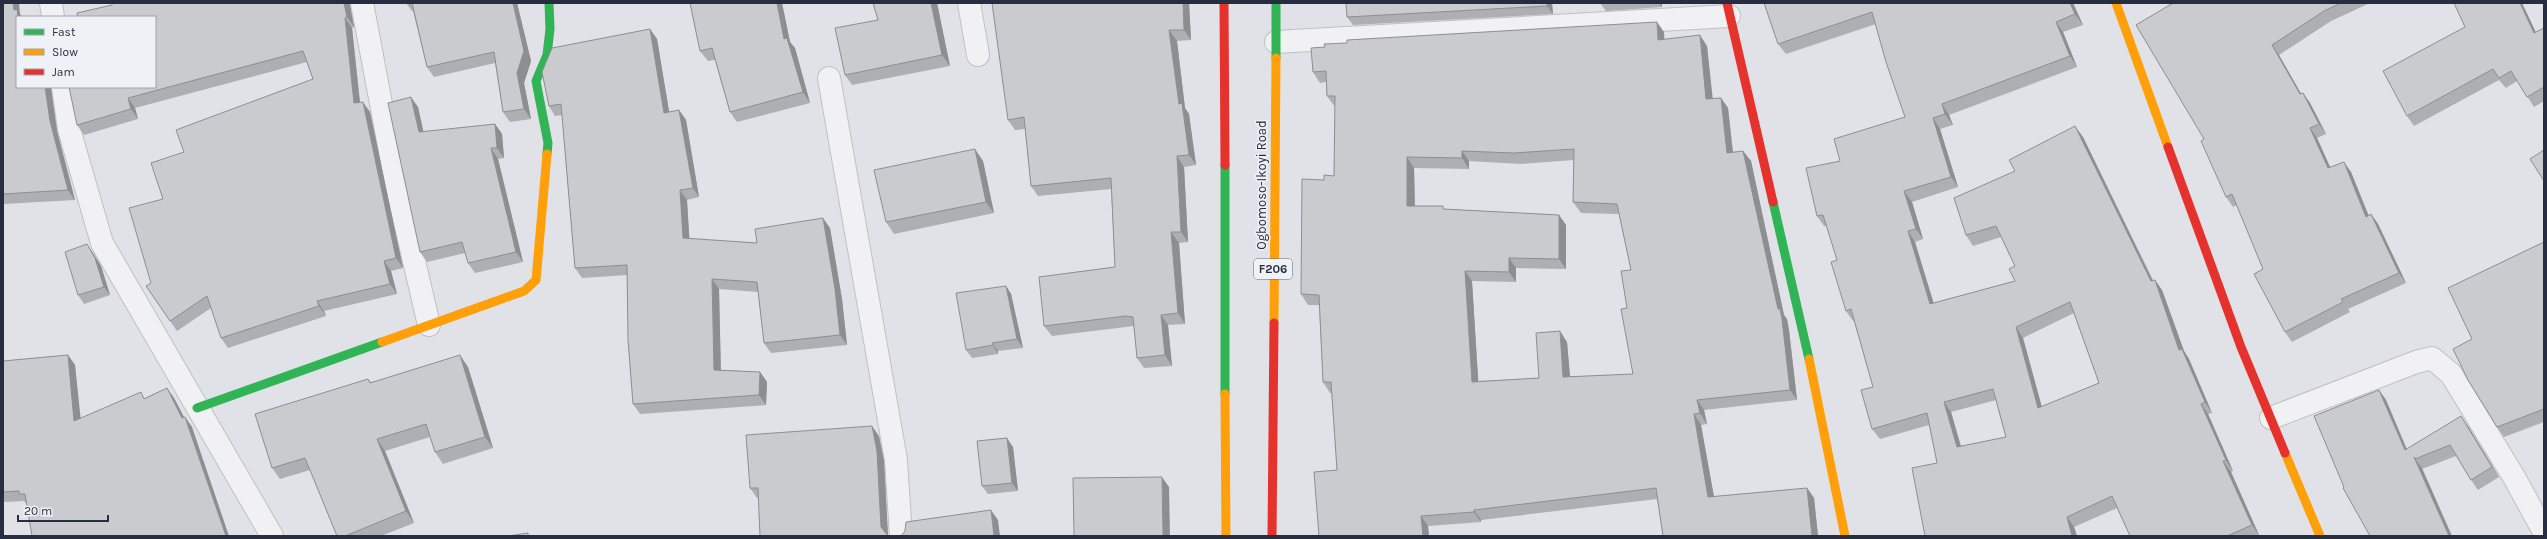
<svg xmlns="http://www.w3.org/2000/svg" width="2547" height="539" viewBox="0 0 2547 539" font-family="Karla,sans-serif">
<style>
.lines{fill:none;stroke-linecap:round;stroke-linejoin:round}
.street-casing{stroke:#bfc0c5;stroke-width:24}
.street{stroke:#f1f1f3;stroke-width:22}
.fast{stroke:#30b455;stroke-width:9}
.slow{stroke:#ff9f0a;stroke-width:9}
.jam{stroke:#e5322d;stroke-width:9}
.wall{fill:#adafb2;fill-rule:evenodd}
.shaded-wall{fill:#8d8e91}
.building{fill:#c9cbcf;stroke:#8d8e91;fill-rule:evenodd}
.labels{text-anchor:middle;stroke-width:3;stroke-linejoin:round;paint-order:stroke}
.shield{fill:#eef1f6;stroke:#636877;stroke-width:1}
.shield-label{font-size:12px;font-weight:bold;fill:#272d40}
.street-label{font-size:13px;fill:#272d40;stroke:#eef1f6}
</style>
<rect width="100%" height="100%" fill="#e1e2e7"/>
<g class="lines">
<g class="street-casing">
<path id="street" d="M51 3 53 17
M362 3 397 188 429 325
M969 3 978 55
M1276 42 1729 16
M829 78 896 460 901 536
M63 87 69 129 102 243 272 536
M2271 418 2416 362 2432 358 2451 374 2514 477 2544 532"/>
</g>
<use href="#street" class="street"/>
<path class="fast" d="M1276 58V3
M547 154 548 143 536 81 547 55 550 29 549 3
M1225 165V394
M1773 202 1809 359
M197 408 382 342"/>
<path class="slow" d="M2116 3 2168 147
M1274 323 1276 58
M382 342 524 291 536 280 547 154
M1809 359 1845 536
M1225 394 1226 536
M2285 453 2320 536"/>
<path class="jam" d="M1224 3 1225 165
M1727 3 1773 202
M2168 147 2241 347 2285 453
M1272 536 1274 323"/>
</g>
<path class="wall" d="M3 3 20 14 17 17 51 88 57 131 75 200 3 204Z
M406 3H517L531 61 524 83 531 119 510 122 503 112 495 63 434 77 427 67 413 11H412Z
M690 3H782L790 42 795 48 810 103 737 122 730 112 715 60 708 61 700 51Z
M873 3H937L950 66 852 85 845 75 878 20Z
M992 3H1189L1191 40 1177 41 1185 108 1189 114 1196 165 1184 167 1188 242 1179 243 1185 324 1168 325 1172 366 1144 368 1137 358 1134 326 1052 336 1044 326 1115 267 1111 189 1038 196 1031 186 1025 129 1015 130 1008 120Z
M1346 3H1552L1553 14 1353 25 1347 17Z
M1600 3H1662V7L1606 11Z
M1764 3H2073L2083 25 2063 32 2077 67 1949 115 1953 125 1940 129 1958 187 1912 202 1923 239 1915 242 1933 303 2015 281V266L2001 237 1973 246 1966 235 2015 171 2083 137 2153 280 2162 290 2184 351 2189 359 2212 413 2208 414 2233 471 2231 472 2259 535 2258 536H2130L2117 508 2074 527 2077 536H1925L1937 463 1929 425 1880 439 1872 429 1873 387 1854 321H1853L1846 311 1837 260 1827 226H1824L1817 216 1840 161 1905 117 1876 24 1786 54 1778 44ZM2074 313 2099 383 2042 407 2023 338ZM1996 400 2006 437 1961 446 1951 412Z
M2173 3H2370L2331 21 2279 55 2301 94 2303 93 2310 103 2326 134 2317 138 2330 167 2351 172 2369 216 2371 214 2378 224 2406 283 2348 309 2350 312 2292 342 2285 332 2263 269 2237 205 2233 207 2226 197 2204 139Z
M112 5H350L354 27 352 28 360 102 370 112 403 268 391 271 397 294 324 311 326 316 228 348 221 338 211 308 177 331 146 286 151 283 163 199 184 152 313 79 307 62 135 108 138 119 84 135 77 125Z
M2465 27 2536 32 2544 28V101L2534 107 2517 81 2506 88 2499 80 2414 126 2407 116Z
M650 29 657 39 669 112 679 110 686 120 699 197 687 200 689 239 757 243 830 228 842 299 847 345 771 353 764 343 758 292 719 289 721 370 760 372 767 382 766 405 640 414 633 404 627 275 582 278 575 268 562 115 555 116 549 106Z
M1664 32V39L1707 46 1712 99 1721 98 1728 108 1733 152 1743 151 1751 161 1784 315 1787 319 1789 330 1797 400 1704 410 1707 424 1701 425 1714 497 1807 488 1814 498 1818 536H1663L1657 499 1481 520V522L1428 526 1429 536H1319L1337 470 1332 393H1330L1323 382 1319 305H1308L1301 294 1324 180 1334 176 1335 107 1327 96 1326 82 1320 83 1313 72 1325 47ZM1574 160 1573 202 1581 213 1619 214 1631 270 1627 308 1633 374 1570 377 1567 342 1539 378 1478 381 1472 281 1516 282V268L1566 269V225L1559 215 1445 209 1415 206 1414 168 1469 169V161L1521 164Z
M418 107 423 132 495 124 502 134 504 158 498 159 523 262 475 273 468 263 465 253 427 262 420 252Z
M983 161 994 213 894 234 886 222Z
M2544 242V422L2504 437 2497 427 2472 339Z
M93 253 101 266 110 295 84 304 78 295Z
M1006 286 1011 294 1023 348 998 351V354L972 358 966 350Z
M68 355 75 365 80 419 145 398 167 388 174 398 184 417H185L192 427 27 504 24 501 5 502 3 499V361Z
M468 367 493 448 443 464 435 452 430 437 385 451 414 523 381 536H337L310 470 280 479 272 468 368 379 371 382Z
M2379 390 2386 400 2407 449 2468 426 2499 477 2478 490 2471 480 2456 456 2422 469 2344 487Z
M879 436 884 461 888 536H760L759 498H757L750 488Z
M1013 447 1018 491 988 494 982 486Z"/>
<path class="shaded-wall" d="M13 3H19L20 14 22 17H18L14 10Z
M344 3H350V5L354 27 347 17Z
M513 3H517L531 61 524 83 531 119 524 109 517 73Z
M777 3H782L790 42 795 48 810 103 803 92 784 39Z
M931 3H937L950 66 942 55Z
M1183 3H1189L1191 40 1184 30Z
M1547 3H1552L1553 14 1547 6Z
M1659 3H1662V7Z
M2070 3H2073L2083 25 2075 14Z
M2520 3H2522L2541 43 2534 33Z
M345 18 352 28 361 113 354 103Z
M1657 22 1664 32 1665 50 1658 40Z
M2056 22 2063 32 2077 67 2070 56Z
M650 29 657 39 671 123 664 113Z
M1169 30 1177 41 1185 108 1189 114 1196 165 1189 155 1179 104Z
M1700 35 1707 46 1714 110 1706 99Z
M2272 45 2279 55 2307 104 2300 94Z
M45 87H51V88L57 131 75 200 68 190 50 121Z
M2303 93 2310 103 2326 134 2319 124Z
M411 97 418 107 426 143 419 132Z
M128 98 135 108 138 119 131 109Z
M1721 98 1728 108 1734 163 1727 153Z
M363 102 370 112 403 268 396 258Z
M1942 104 1949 115 1953 125 1945 114Z
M679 110 686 120 699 197 693 188Z
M1933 118 1940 129 1958 187 1951 177Z
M495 124 502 134 504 158 497 148Z
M2075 126 2083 137 2158 292 2151 281Z
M2310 128 2317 138 2335 178 2328 168Z
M491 148 498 159 523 262 516 252Z
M975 149 983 161 994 213 986 202Z
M1462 151 1469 161V169L1462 158Z
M1743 151 1751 161 1784 315 1787 319 1789 330 1797 400 1790 390 1778 309Z
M1177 156 1184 167 1188 242 1181 232Z
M1407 157 1414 168 1415 217 1407 206Z
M2344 162 2351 172 2373 227 2366 217Z
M680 190 687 200 690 248 683 238Z
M1904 191 1912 202 1923 239 1916 229Z
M2371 214 2378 224 2406 283 2399 273Z
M1559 215 1566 225V269L1559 259Z
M823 218 830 228 842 299 847 345 840 335Z
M1908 231 1915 242 1937 314 1930 304Z
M1171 232 1179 243 1185 324 1178 313Z
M87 244 93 253 101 266 110 295 104 287Z
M1509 258 1516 268V282L1509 272Z
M384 261 391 271 397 294 390 284Z
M1465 271 1472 281 1479 392 1472 382Z
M712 279 719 289 721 380 714 370Z
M2155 280 2162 290 2184 351 2189 359 2212 413 2205 402 2179 350Z
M1006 286 1011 294 1023 348 1017 339Z
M317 301 324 311 326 316 319 306Z
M1161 315 1168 325 1172 366 1165 355Z
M2016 327 2023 338 2045 419 2038 408Z
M1560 331 1567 342 1571 388 1563 377Z
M992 343 998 351V354L993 345Z
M68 355 75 365 82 431 74 421Z
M460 355 468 367 493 448 485 437Z
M760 372 767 382 766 405 759 395Z
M167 388 174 398 188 425 185 417 192 427 229 536H226L182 418Z
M2379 390 2386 400 2411 460 2405 450Z
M1697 400 1704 410 1707 424 1700 413Z
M1944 402 1951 412 1964 458 1957 447Z
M2201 404 2208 414 2233 471 2226 460Z
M1694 414 1701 425 1716 508 1708 497Z
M2461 416 2468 426 2499 477 2492 467Z
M872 426 879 436 884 461 888 536 881 527Z
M1007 438 1013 447 1018 491 1012 483Z
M377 439 385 451 414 523 406 511Z
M2415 459 2422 468 2452 536H2449Z
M2223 461 2231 472 2259 535 2252 525Z
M1162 477 1169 487 1170 536H1163Z
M1807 488 1814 498 1818 536H1812Z
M991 510 998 520 1000 536H994Z
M1474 510 1481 520V522L1474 512Z
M1421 516 1428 526 1429 536H1423Z
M2067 517 2074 527 2077 536H2072Z"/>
<path class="building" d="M3 3H13L14 10 17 9 18 17H17V87H45L50 121 68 190 3 194Z
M112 3H344L347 17 345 18 354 103 363 102 396 258 384 261 390 284 317 301 319 306 221 338 207 296 170 321 146 286 151 283 129 208 163 199 151 163 184 152 176 130 313 79 303 51 128 98 131 109 77 125 69 87H155V17H78L77 13 112 5Z
M412 3H513L524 51 517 73 524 109 503 112 494 52 427 67Z
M690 3H777L784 39 787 38 803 92 730 112 712 48 700 51Z
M873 3H931L942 55 845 75 835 28 878 20Z
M992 3H1183L1184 30H1169L1179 104 1182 103 1189 155 1177 156 1181 232H1171L1178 313 1161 315 1165 355 1137 358 1133 317 1126 316 1044 326 1039 277 1115 267 1111 178 1031 186 1024 117 1008 120Z
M1346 3H1547V6L1347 17Z
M1764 3H2070L2075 14 2056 22 2070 56 1942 104 1945 114 1933 118 1951 177 1904 191 1916 229 1908 231 1930 304 2015 281 2009 269 2015 266 1996 226 1966 235 1954 198 2015 171 2009 160 2075 126 2151 281 2155 280 2179 350 2182 349 2205 402 2201 404 2226 460 2223 461 2252 525 2227 536H2130L2112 496 2067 517 2072 536H1925L1912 468 1937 463 1927 413 1872 429 1861 390 1873 387 1851 309 1846 311 1831 262 1837 260 1823 215 1817 216 1806 168 1840 161 1834 139 1905 117 1886 62 1872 12 1778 44ZM2070 302 2099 383 2038 408 2016 327ZM1993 389 2006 437 1957 447 1944 402Z
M2173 3H2341L2324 11 2272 45 2300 94 2303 93 2319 124 2310 128 2328 168 2344 162 2366 217 2371 214 2399 273 2341 299 2343 302 2285 332 2254 274 2263 269 2232 194 2226 197 2201 141 2204 139 2136 25Z
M2454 3H2520L2534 33 2544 28V87L2527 97 2511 71 2499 78 2493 69 2407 116 2383 71 2465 27Z
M1657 22 1658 40 1700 35 1706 99 1721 98 1727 153 1743 151 1778 309H1780L1782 319 1790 390 1697 400 1700 413 1694 414 1708 497 1807 488 1812 536H1663L1656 488 1474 510V512L1421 516 1423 536H1319L1314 472 1337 470 1331 382H1323L1319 295 1301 294 1302 179 1324 180V175L1334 176 1335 96H1327L1326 71 1313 72 1311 48 1325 47 1324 44 1347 43V40ZM1574 149 1573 202 1617 204 1631 270 1621 271 1627 308 1621 309 1633 374 1563 377 1560 331 1536 333 1539 378 1472 382 1465 271 1509 272V258L1559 259V215L1443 209V206H1407V157L1462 158V151L1514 153Z
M650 29 664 113 679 110 693 188 680 190 683 238 757 243 755 229 823 218 835 289 840 335 764 343 757 282 712 279 714 370 760 372 759 395 633 404 628 340 627 265 575 268 561 104 549 106 542 72 552 48Z
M411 97 419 132 495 124 497 148H491L516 252 468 263 462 242 420 252 388 103Z
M975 149 986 202 886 222 874 170Z
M2544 150V181L2530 159Z
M2544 242V409L2497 427 2468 380 2453 349 2472 339 2448 288Z
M87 244 95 258 104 287 78 295 65 252Z
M1006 286 1017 339 992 343 993 345 966 350 956 293Z
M68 355 74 421 141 392 144 399 167 388 182 418 185 417 226 536H32L25 494H19V491L3 492V361Z
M460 355 485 437 435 452 426 424 377 439 406 511 345 536H337L305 458 272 468 255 414 368 379 370 383Z
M2379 390 2405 450 2461 416 2492 467 2471 480 2450 445 2415 459 2414 457 2449 536H2370L2343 488 2344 487 2314 416Z
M872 426 877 451 881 527 888 536H760L758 488H750L746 435Z
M1007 438 1012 483 982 486 977 441Z
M1162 477 1163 536H1074L1073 478Z
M991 510 994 536H901L905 531 906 522Z
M528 533V536H508Z"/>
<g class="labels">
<rect class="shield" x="1254" y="259" width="38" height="20" rx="3"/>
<g class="shield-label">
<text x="1273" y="273">F206</text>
</g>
<g class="street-label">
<text transform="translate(1261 185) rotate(-90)" y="5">Ogbomoso-Ikoyi Road</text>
</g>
</g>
<rect width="2547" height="539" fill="none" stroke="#272d40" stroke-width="8"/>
<rect x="16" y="16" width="140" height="72" fill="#eef1f6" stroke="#9ea3ad"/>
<rect x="24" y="29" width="20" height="6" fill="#30b455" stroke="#9ea3ad"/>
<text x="52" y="36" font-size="12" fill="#272d40">Fast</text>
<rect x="24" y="49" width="20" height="6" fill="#ff9f0a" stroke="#9ea3ad"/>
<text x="52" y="56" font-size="12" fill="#272d40">Slow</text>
<rect x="24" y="69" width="20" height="6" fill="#e5322d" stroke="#9ea3ad"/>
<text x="52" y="76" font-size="12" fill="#272d40">Jam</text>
<path d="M18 515v6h90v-6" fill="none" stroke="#272d40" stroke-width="2"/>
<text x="24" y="515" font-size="12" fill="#272d40" stroke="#eef1f6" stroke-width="3" paint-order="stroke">20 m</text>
</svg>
